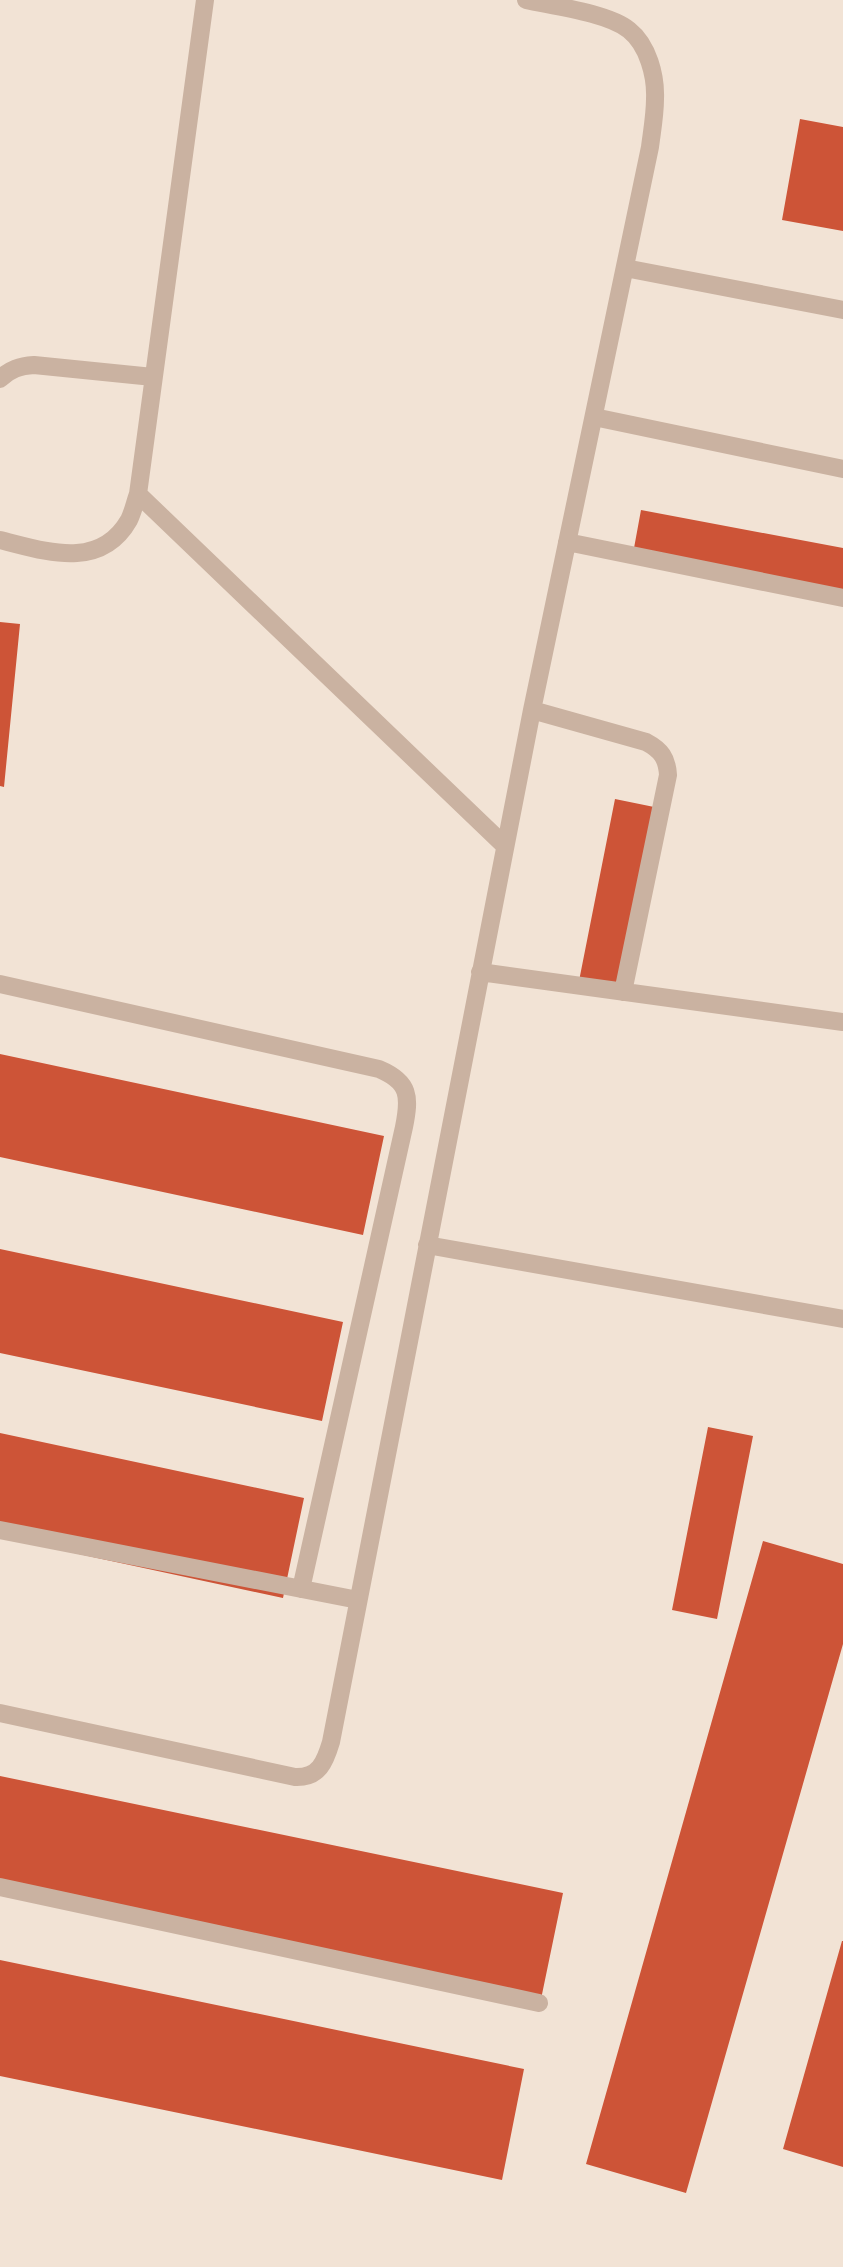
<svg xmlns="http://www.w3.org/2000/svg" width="843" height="2267" viewBox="0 0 843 2267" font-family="'Sofia Sans Condensed',sans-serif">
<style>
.building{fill:#cd5437}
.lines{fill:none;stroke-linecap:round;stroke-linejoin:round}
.service{stroke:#cab2a1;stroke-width:18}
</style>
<rect width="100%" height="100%" fill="#f2e3d5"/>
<path class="building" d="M800 119 843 127V231L782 220Z
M641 510 843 548V599L632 559Z
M0 622 20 624 4 787 0 786Z
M615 799 659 808 623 991 579 981Z
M0 1054 384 1136 363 1235 0 1157Z
M0 1249 343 1322 322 1421 0 1353Z
M708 1427 753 1436 717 1619 672 1610Z
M0 1433 304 1498 283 1598 0 1537Z
M763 1541 843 1564V1644L686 2193 586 2164Z
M0 1776 563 1893 540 2004 0 1892Z
M842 1941H843V2167L783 2149Z
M0 1960 524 2069 502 2180 0 2076Z"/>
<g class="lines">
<path class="service" d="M625 268 843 310
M0 379C10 369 20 366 34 365L153 377
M594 417 843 469
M138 494 505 846
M0 540C45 551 100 571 129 520 133 512 135 502 138 494L205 0
M567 542 843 598
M532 710 646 742C661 750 667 758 668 775L623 992
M480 972 843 1022
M0 984 379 1069C410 1082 410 1097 404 1127L301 1589
M427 1245 843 1319
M0 1530 358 1600
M0 1713 295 1777C319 1778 325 1762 331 1742L532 710 650 147C652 131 655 115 655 99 656 76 648 45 629 30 608 13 553 6 526 0
M0 1887 539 2003"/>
</g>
</svg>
